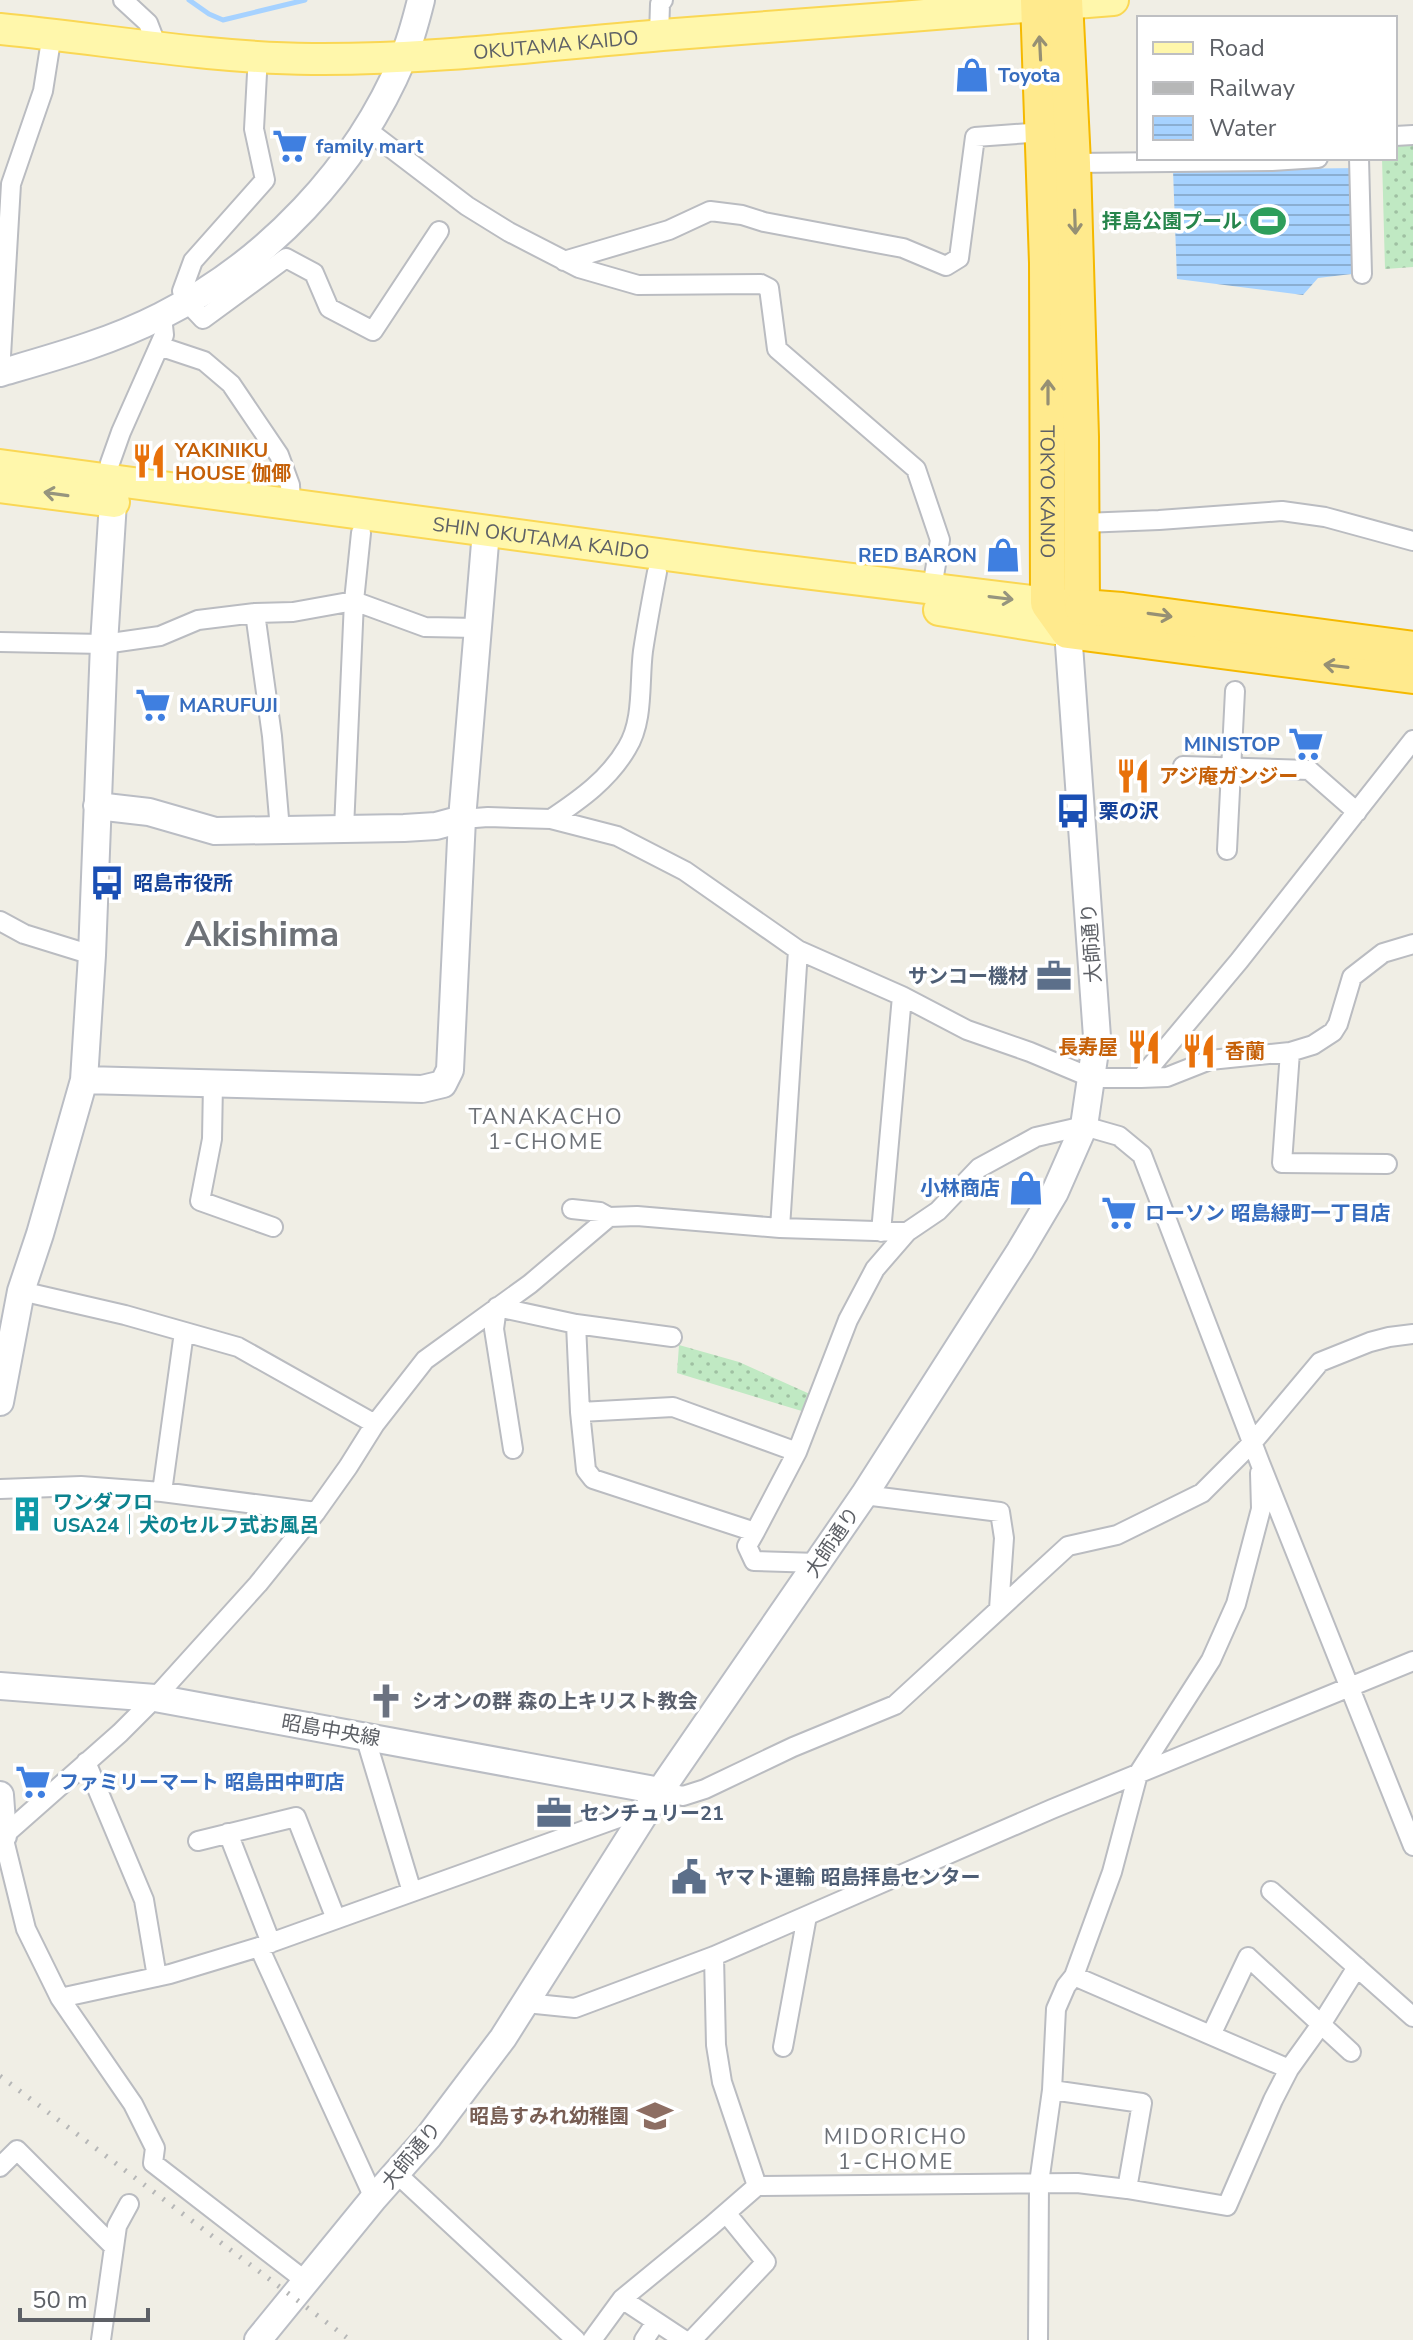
<svg xmlns="http://www.w3.org/2000/svg" width="1413" height="2340" viewBox="0 0 1413 2340" font-family="'Nunito Sans','Noto Sans JP',sans-serif">
<style>
.park{fill:url(#park-dots)}
.water{fill:url(#water-rules)}
.lines{fill:none;stroke-linecap:round;stroke-linejoin:round}
.stream{stroke:#a6d2ff;stroke-width:5}
.street-casing{stroke:#babcc1;stroke-width:22}
.secondary-casing{stroke:#babdc4;stroke-width:30}
.primary-casing{stroke:#fad754;stroke-width:34}
.highway-casing{stroke:#f5b900;stroke-width:38}
.street{stroke:#fff;stroke-width:18}
.secondary{stroke:#fff;stroke-width:26}
.primary{stroke:#fff7ab;stroke-width:30}
.highway{stroke:#ffea8d;stroke-width:34}
.rail{stroke:#b6b7b7;stroke-width:5;stroke-dasharray:2 10;stroke-linecap:butt}
.oneway{stroke:#969074}
.oneway2{stroke:#96957e}
.labels{text-anchor:middle;stroke-width:7;stroke-linejoin:round;paint-order:stroke}
.street-label{font-size:20px;fill:#5d6066;stroke:#fff}
.shop-label{font-size:20px;font-weight:bold;fill:#366cbe;stroke:#fff;text-anchor:start}
.leisure-label{font-size:20px;font-weight:bold;fill:#27864d;stroke:#fff;text-anchor:end}
.food-label{font-size:20px;font-weight:bold;fill:#c56008;stroke:#fff;text-anchor:start}
.transit-label{font-size:20px;font-weight:bold;fill:#164399;stroke:#fff;text-anchor:start}
.service-label{font-size:20px;font-weight:bold;fill:#4e5e75;stroke:#fff;text-anchor:start}
.culture-label{font-size:20px;font-weight:bold;fill:#0d838f;stroke:#fff;text-anchor:start}
.worship-label{font-size:20px;font-weight:bold;fill:#5b616d;stroke:#fff;text-anchor:start}
.education-label{font-size:20px;font-weight:bold;fill:#785e54;stroke:#fff;text-anchor:end}
.neighbourhood-label{font-size:22px;letter-spacing:2px;fill:#6e7278;stroke:#fff}
.town-label{font-size:36px;font-weight:bold;fill:#6e7278;stroke:#fff}
</style>
<defs>
<pattern id="park-dots" width="8" height="8" patternUnits="userSpaceOnUse" patternTransform="scale(2)"><rect width="8" height="8" fill="#c0e9c3"/><path d="M2 2h.1M6 6h.1" fill="none" stroke="#9fc0a2" stroke-width="1.8" stroke-linecap="round"/></pattern>
<pattern id="water-rules" width="6" height="5" patternUnits="userSpaceOnUse" patternTransform="scale(2)"><rect width="6" height="5" fill="#a6d2ff"/><path d="M0 2.5h6" fill="none" stroke="#8aaed2"/></pattern>
</defs>
<rect width="100%" height="100%" fill="#f0eee5"/>
<path class="park" d="M1413 138V267L1385 269 1382 158H1395V139Z
M679 1345 739 1362 812 1395 805 1412 677 1373Z"/>
<path class="water" d="M1361 168 1360 273 1318 278 1303 295 1177 279 1173 170Z"/>
<g class="lines">
<path class="stream" d="M189 0 209 14 223 20 305 0"/>
<g class="street-casing">
<path id="street" d="M123 0 148 23 158 49
M659 36 660 4 663 0
M258 55 254 129 265 180 193 261 182 291 187 302 203 319 286 258 314 273 329 308 373 331 439 231
M366 129 467 206 509 232 579 268 638 285 761 284 769 288 777 349 916 469 940 540 932 588
M1395 136 1413 135
M1359 158 1362 274
M1073 163 1272 161 1318 158
M564 261 669 230 710 211 742 215 764 222 903 248 946 266 959 258 975 137 1044 132
M159 346 204 361 231 384 279 455 290 485 291 505
M0 373 11 184 43 91 52 34
M107 481 110 463 121 432 164 335 162 316
M1083 523 1159 520 1282 511 1325 517 1413 541
M255 613 272 736 280 830
M0 642 104 644 160 636 198 620 255 613 293 612 354 601 425 627 477 628
M1183 766 1309 770 1357 812
M462 819 488 817 551 819 617 836 685 871 798 950 902 996 967 1030 1030 1052 1092 1078H1141L1239 961 1413 740
M551 819C581 799 609 779 627 748 644 721 639 682 643 651 647 625 652 598 657 572
M344 829 354 601 361 533
M1227 850 1235 691
M0 921 24 934 92 955
M1290 1052 1282 1163 1387 1164
M1141 1078 1167 1077 1210 1060 1290 1052 1313 1045 1333 1032 1338 1024 1352 977 1383 953 1413 944
M213 1083 212 1139 200 1201 273 1227
M572 1209 600 1212 609 1217
M780 1228 798 950
M881 1232 902 996
M21 1291 125 1315 238 1347 375 1424
M497 1307 576 1324 580 1412 586 1470 593 1479 755 1532 747 1546 754 1561 818 1563
M497 1307 494 1329 513 1449
M576 1324 672 1337
M580 1412 673 1407 797 1452
M0 1489 81 1486 162 1492 316 1512
M162 1492 184 1332
M864 1495 1000 1512 1004 1538 999 1609
M755 1532 797 1452 848 1320 875 1269 907 1232 938 1211 979 1168 1036 1137 1084 1126 1119 1136 1142 1155 1260 1463 1413 1846
M365 1736 412 1892
M86 1762 144 1900 157 1977
M660 1791 683 1796 705 1789 793 1747 895 1705 1068 1546 1117 1535 1202 1493 1253 1442 1320 1362 1370 1342 1389 1337 1413 1334
M228 1833 271 1943
M3 1836 26 1929 60 1998 133 2104 155 2148 153 2163 307 2282
M0 1839 120 1733 155 1698 258 1584 316 1512 348 1467 375 1424 425 1360 530 1284 609 1217 637 1216 780 1228 907 1232
M198 1841 296 1817 336 1919
M1271 1891 1413 2017
M259 1947 374 2198
M714 1956 716 2045 722 2082 757 2186
M1074 1976 1289 2069
M60 1998 170 1974 259 1947 649 1807
M526 2003 575 2008 714 1956 1052 1809 1413 1661
M1211 2035 1248 1957 1351 2052
M783 2047 807 1916
M1052 2090 1142 2103 1127 2189
M0 2167 17 2150 113 2246
M396 2173 576 2340
M622 2299 684 2340
M101 2340 117 2226 129 2204
M592 2340 622 2299 711 2226 757 2186 1077 2183 1127 2189 1227 2206 1273 2100 1289 2069 1322 2023 1357 1967
M644 2340 656 2322
M692 2340 766 2262 726 2213
M1038 2340 1039 2183 1052 2090 1056 2009 1066 1986 1074 1976 1112 1872 1138 1774 1211 1660 1236 1604 1261 1509 1260 1473"/>
</g>
<g class="secondary-casing">
<path id="secondary" d="M0 373C55 357 110 342 161 316 267 263 357 168 403 58 411 40 416 20 421 0
M97 806 149 812 215 831 404 828 436 826 462 819
M84 1080 422 1089 443 1084 450 1070 462 819 486 531
M0 1402 21 1291 40 1234 84 1080 92 955 104 644 113 502 108 483
M0 1686 155 1698 660 1791
M0 1795 3 1836
M258 2340 374 2198 429 2136 503 2038 649 1807 864 1495 1020 1251 1055 1192 1084 1126 1097 1037 1068 631"/>
</g>
<g class="primary-casing">
<g id="primary">
<path id="s1" d="M0 29C104 39 208 58 312 59 429 60 545 45 662 35 812 23 963 13 1113 0"/>
<path id="s2" d="M0 465 755 567 1073 606"/>
<path d="M0 487 114 502"/>
<path d="M939 610 1068 631"/>
</g>
</g>
<g class="highway-casing">
<g id="highway">
<path id="s3" d="M1038 0 1047 263 1048 603 1068 631 1413 676"/>
<path d="M1065 0 1073 163 1081 437 1082 607"/>
<path d="M1082 607 1122 610 1413 649"/>
</g>
</g>
<use href="#street" class="street"/>
<use href="#secondary" class="secondary"/>
<use href="#primary" class="primary"/>
<use href="#highway" class="highway"/>
<path class="rail" d="M0 2076 350 2340"/>
</g>
<defs><path id="oneway-shaft" d="M-6 0H5M1.5-3L5.5 0L1.5 3" fill="none" stroke-width="1.6" stroke-linecap="round" stroke-linejoin="round" transform="scale(2)"/></defs>
<g class="oneway">
<use href="#oneway-shaft" transform="translate(1040 48) rotate(-93)"/>
<use href="#oneway-shaft" transform="translate(1075 222) rotate(88)"/>
<use href="#oneway-shaft" transform="translate(1048 392) rotate(-90)"/>
<use href="#oneway-shaft" transform="translate(1160 615) rotate(8)"/>
<use href="#oneway-shaft" transform="translate(1336 666) rotate(-173)"/>
</g>
<g class="oneway2">
<use href="#oneway-shaft" transform="translate(56 494) rotate(-172)"/>
<use href="#oneway-shaft" transform="translate(1001 598) rotate(7)"/>
</g>
<defs>
<g id="shop-bare" transform="scale(2.76)"><path d="M-5-2.5h2.3a2.7 3.5 0 0 1 5.4 0H5L5.5 6h-11ZM-1.5-2.5h3a1.5 2.3 0 0 0-3 0Z" fill="#3f7fe0" stroke="#fff" stroke-width="2.5" paint-order="stroke"/></g>
<g id="supermarket-bare" transform="scale(2.76)"><path d="M-6-5.5h2.5l.6 2H6L4.5 2H-2.5L-4.4-4H-6ZM-1.5 3.2a1.3 1.3 0 1 0 .1 0ZM3 3.2a1.3 1.3 0 1 0 .1 0Z" fill="#3f7fe0" stroke="#fff" stroke-width="2.5" paint-order="stroke"/></g>
<g id="stadium-bare" transform="scale(2.76)"><path d="M0-5a6.5 5 0 1 0 0 10a6.5 5 0 1 0 0-10ZM-3.5-1.8h7v3.6h-7Z" fill="#2e9e5b" stroke="#fff" stroke-width="2.5" paint-order="stroke"/></g>
<g id="restaurant-bare" transform="scale(2.76)"><path d="M-5-6h1v4h1v-4h1v4h1v-4h1v5L-1.5 .5V6h-2V.5L-5-1ZM5-6V6H3V1.5H1.5Q1.5-4 5-6Z" fill="#e8710a" stroke="#fff" stroke-width="2.5" paint-order="stroke"/></g>
<g id="bus-bare" transform="scale(2.76)"><path d="M-5-6H5V4H4V6H2V4H-2V6H-4V4H-5ZM-3.5-4V0h7V-4ZM-3.5 1.2v1.5H-2V1.2ZM2 1.2v1.5H3.5V1.2Z" fill="#1a4fb4" stroke="#fff" stroke-width="2.5" paint-order="stroke"/></g>
<g id="office-bare" transform="scale(2.76)"><path d="M-6-3h4V-5.5h4V-3h4V5H-6ZM-1-4.5V-3h2v-1.5ZM-6 0V1H6V0Z" fill="#5c6f8a" stroke="#fff" stroke-width="2.5" paint-order="stroke"/></g>
<g id="building-bare" transform="scale(2.76)"><path d="M-4-6H4V6H1V3H-1V6H-4ZM-2.5-4.3h1.7v1.8h-1.7ZM.8-4.3h1.7v1.8H.8ZM-2.5-1h1.7V.8h-1.7ZM.8-1h1.7V.8H.8Z" fill="#0f9aa8" stroke="#fff" stroke-width="2.5" paint-order="stroke"/></g>
<g id="church-bare" transform="scale(2.76)"><path d="M-1.2-6h2.4v3.5h3.3v2.4h-3.3V6h-2.4V-.1h-3.3v-2.4h3.3Z" fill="#6b7280" stroke="#fff" stroke-width="2.5" paint-order="stroke"/></g>
<g id="civic-bare" transform="scale(2.76)"><path d="M-.6-6.5H3V-4.5H.6V-3L4-1V1h2V6H-6V1h2V-1L-.6-3ZM-1.2 2.5V6h2.4V2.5Z" fill="#5c6f8a" stroke="#fff" stroke-width="2.5" paint-order="stroke"/></g>
<g id="school-bare" transform="scale(2.76)"><path d="M0-5L7-2L0 1L-7-2ZM-4 1L0 2.5L4 1V4Q0 6-4 4Z" fill="#8d6e63" stroke="#fff" stroke-width="2.5" paint-order="stroke"/></g>
</defs>
<g fill-rule="evenodd">
<use href="#shop-bare" x="972" y="75"/>
<use href="#supermarket-bare" x="290" y="146"/>
<use href="#stadium-bare" x="1268" y="221"/>
<use href="#restaurant-bare" x="149" y="461"/>
<use href="#shop-bare" x="1003" y="555"/>
<use href="#supermarket-bare" x="153" y="705"/>
<use href="#supermarket-bare" x="1306" y="744"/>
<use href="#restaurant-bare" x="1133" y="776"/>
<use href="#bus-bare" x="1073" y="811"/>
<use href="#bus-bare" x="107" y="883"/>
<use href="#office-bare" x="1054" y="976"/>
<use href="#restaurant-bare" x="1144" y="1047"/>
<use href="#restaurant-bare" x="1199" y="1051"/>
<use href="#shop-bare" x="1026" y="1188"/>
<use href="#supermarket-bare" x="1119" y="1213"/>
<use href="#building-bare" x="27" y="1514"/>
<use href="#church-bare" x="386" y="1701"/>
<use href="#supermarket-bare" x="33" y="1782"/>
<use href="#office-bare" x="554" y="1813"/>
<use href="#civic-bare" x="689" y="1877"/>
<use href="#school-bare" x="655" y="2116"/>
</g>
<g class="labels">
<g class="street-label">
<text dy="7" stroke="none"><textPath href="#s1" startOffset="558">OKUTAMA KAIDO</textPath></text>
<text dy="7" stroke="none"><textPath href="#s3" startOffset="492">TOKYO KANJO</textPath></text>
<text dy="7" stroke="none"><textPath href="#s2" startOffset="546">SHIN OKUTAMA KAIDO</textPath></text>
<text transform="translate(1091 943) rotate(-94)" y="7">大師通り</text>
<text transform="translate(832 1542) rotate(-56)" y="7">大師通り</text>
<text transform="translate(331 1730) rotate(10)" y="7">昭島中央線</text>
<text transform="translate(411 2155) rotate(-50)" y="7">大師通り</text>
</g>
<g class="shop-label">
<text x="998" y="82">Toyota</text>
<text x="316" y="153">family mart</text>
<text x="977" y="562" text-anchor="end">RED BARON</text>
<text x="179" y="712">MARUFUJI</text>
<text x="1280" y="751" text-anchor="end">MINISTOP</text>
<text x="1000" y="1195" text-anchor="end">小林商店</text>
<text x="1145" y="1220">ローソン 昭島緑町一丁目店</text>
<text x="59" y="1789">ファミリーマート 昭島田中町店</text>
</g>
<g class="leisure-label">
<text x="1242" y="228">拝島公園プール</text>
</g>
<g class="food-label">
<text x="175" y="457">YAKINIKU<tspan x="175" dy="23">HOUSE 伽倻</tspan></text>
<text x="1159" y="783">アジ庵ガンジー</text>
<text x="1118" y="1054" text-anchor="end">長寿屋</text>
<text x="1225" y="1058">香蘭</text>
</g>
<g class="transit-label">
<text x="1099" y="818">栗の沢</text>
<text x="133" y="890">昭島市役所</text>
</g>
<g class="service-label">
<text x="1028" y="983" text-anchor="end">サンコー機材</text>
<text x="580" y="1820">センチュリー21</text>
<text x="715" y="1884">ヤマト運輸 昭島拝島センター</text>
</g>
<g class="culture-label">
<text x="53" y="1509">ワンダフロ<tspan x="53" dy="23">USA24｜犬のセルフ式お風呂</tspan></text>
</g>
<g class="worship-label">
<text x="412" y="1708">シオンの群 森の上キリスト教会</text>
</g>
<g class="education-label">
<text x="629" y="2123">昭島すみれ幼稚園</text>
</g>
<g class="neighbourhood-label">
<text x="546" y="1124">TANAKACHO<tspan x="546" dy="25">1-CHOME</tspan></text>
<text x="896" y="2144">MIDORICHO<tspan x="896" dy="25">1-CHOME</tspan></text>
</g>
<g class="town-label">
<text x="262" y="946">Akishima</text>
</g>
</g>
<rect x="1137" y="16" width="260" height="144" fill="#ffffff" stroke="#bebfc2" stroke-width="2"/>
<rect x="1153" y="42" width="40" height="12" fill="#fff7ab" stroke="#bebfc2" stroke-width="2"/>
<text x="1209" y="56" font-size="24" fill="#5d6066">Road</text>
<rect x="1153" y="82" width="40" height="12" fill="#b6b7b7" stroke="#bebfc2" stroke-width="2"/>
<text x="1209" y="96" font-size="24" fill="#5d6066">Railway</text>
<rect x="1153" y="116" width="40" height="24" fill="url(#water-rules)" stroke="#bebfc2" stroke-width="2"/>
<text x="1209" y="136" font-size="24" fill="#5d6066">Water</text>
<path d="M20 2308v12h128v-12" fill="none" stroke="#5d6066" stroke-width="4"/>
<text x="32" y="2308" font-size="24" fill="#5d6066" stroke="#ffffff" stroke-width="6" paint-order="stroke">50 m</text>
</svg>
